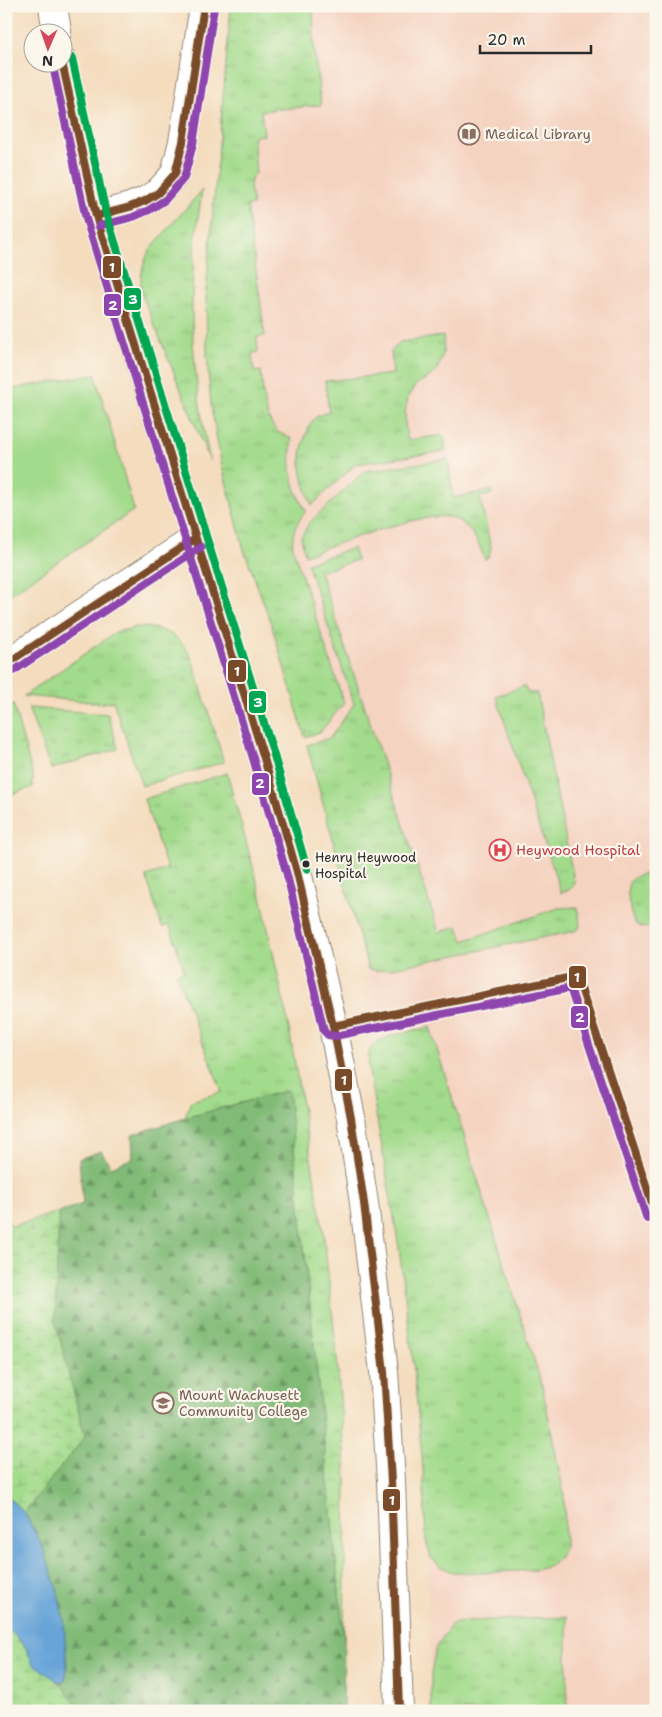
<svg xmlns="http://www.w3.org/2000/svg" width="662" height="1717" viewBox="0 0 662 1717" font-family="'Shantell Sans',sans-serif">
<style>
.built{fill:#f5d3c1}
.grass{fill:url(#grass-tufts);stroke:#67835c}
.forest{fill:url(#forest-firs);stroke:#567352}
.wetland{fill:url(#wetland-marsh);stroke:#67835c}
.green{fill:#a3db8c;stroke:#67835c}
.water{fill:#67a4d8;stroke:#496882}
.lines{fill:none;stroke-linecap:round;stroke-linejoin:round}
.minor-casing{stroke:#908474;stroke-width:30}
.minor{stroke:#fff;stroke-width:28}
.bus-1-casing{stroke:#fbf7ec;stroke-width:11}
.bus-2-casing{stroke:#fbf7ec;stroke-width:11}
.bus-3-casing{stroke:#fbf7ec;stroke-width:11}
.bus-1{stroke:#7a4b2a;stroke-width:8}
.bus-2{stroke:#8e44ad;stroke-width:8}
.bus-3{stroke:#00a651;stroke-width:8}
.bus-dot{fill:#2b2b2b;stroke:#fbf7ec;stroke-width:2}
.labels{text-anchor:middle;stroke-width:4.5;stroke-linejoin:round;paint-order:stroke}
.bus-label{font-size:13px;fill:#2b2b2b;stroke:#fbf7ec;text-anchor:start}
.education-label{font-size:14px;fill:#785e54;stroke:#fbf7ec;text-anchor:start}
.health-label{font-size:14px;fill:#be3a42;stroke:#fbf7ec;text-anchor:start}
.line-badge{stroke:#fbf7ec;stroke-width:2}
.badge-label{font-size:14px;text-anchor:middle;font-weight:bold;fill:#fff}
</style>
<defs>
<pattern id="grass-tufts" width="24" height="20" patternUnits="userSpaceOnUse" patternTransform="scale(1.25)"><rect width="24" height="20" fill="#a3db8c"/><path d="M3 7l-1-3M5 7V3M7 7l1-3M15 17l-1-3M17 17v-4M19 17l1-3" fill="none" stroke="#8cbc79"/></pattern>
<pattern id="forest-firs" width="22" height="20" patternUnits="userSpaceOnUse" patternTransform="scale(1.25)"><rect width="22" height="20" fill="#82bb78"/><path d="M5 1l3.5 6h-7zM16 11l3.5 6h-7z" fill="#6b9863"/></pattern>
<pattern id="wetland-marsh" width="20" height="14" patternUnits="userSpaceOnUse" patternTransform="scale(1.25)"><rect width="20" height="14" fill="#a3db8c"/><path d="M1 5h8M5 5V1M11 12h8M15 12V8" fill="none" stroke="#8cbc79"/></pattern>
</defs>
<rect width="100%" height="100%" fill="#fbf7ec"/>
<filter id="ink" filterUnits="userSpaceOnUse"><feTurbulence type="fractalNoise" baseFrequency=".02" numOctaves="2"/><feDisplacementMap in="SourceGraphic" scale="10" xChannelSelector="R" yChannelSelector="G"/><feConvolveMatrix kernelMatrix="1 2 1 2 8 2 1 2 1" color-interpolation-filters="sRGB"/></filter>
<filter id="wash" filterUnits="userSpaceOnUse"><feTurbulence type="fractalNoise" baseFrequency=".0096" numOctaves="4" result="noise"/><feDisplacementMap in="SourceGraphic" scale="20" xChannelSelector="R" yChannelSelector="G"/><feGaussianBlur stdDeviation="1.12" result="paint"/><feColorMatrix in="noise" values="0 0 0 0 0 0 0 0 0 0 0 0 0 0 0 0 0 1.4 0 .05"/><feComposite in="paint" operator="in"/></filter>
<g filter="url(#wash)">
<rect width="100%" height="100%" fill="#f4dcbd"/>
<path class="built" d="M240 6H656V1711H430L431 1674 423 1468 413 1361 399 1248 373 1098 369 1058 365 963 320 732 213 354Z"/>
<path class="grass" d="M231 6H313L314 48 321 105 261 111 264 135 253 136 256 173C246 180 252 195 253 205L247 206 265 336 257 337 258 352 252 353 254 372 261 371C263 390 263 414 275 429 279 434 286 436 292 439 288 466 292 488 306 511 296 523 291 533 293 549L344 703 320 732 305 737 270 620 244 550 221 462 211 406 207 356 206 291Z
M202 190C198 218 194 246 193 274 189 336 197 400 210 461L142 295C139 278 142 264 151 248Z
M443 336C445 348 443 362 434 373 430 378 422 380 417 384 403 397 403 423 408 440L444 435 446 451 356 464 312 505C301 479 296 459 307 432 309 426 312 419 318 416 321 414 326 413 329 412L325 381 393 374 391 352 400 342Z
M448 459 453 498 491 490 492 494 480 497 491 548 489 556 485 560C479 543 471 525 453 518 427 509 335 545 305 555L301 537 309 523 365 471Z
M353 548 357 560 320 572 439 932 458 926 463 941 558 908 576 907 579 913 580 927 575 931 378 971 368 969 307 745 330 738 354 704 307 563Z
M137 627C164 627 179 634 192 659L224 762 142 786 113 701 104 703 24 696 116 632Z
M524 686 528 693H537L574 881C574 889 568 890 561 893L496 696Z
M13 703 34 780 31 781 33 787 6 796V708Z
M28 708 108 714 118 749 51 769Z
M227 773 261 896 288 1023 323 1229 336 1346 346 1477 344 1640 288 1091 185 1118 191 1101 222 1092 176 974 184 971 170 925 162 927 146 876 167 869 144 799Z
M656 872V926C650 928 642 929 637 925 630 920 625 888 630 881 636 874 648 873 656 872Z
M430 1027 542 1385 564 1495 565 1546 560 1557 551 1565 536 1570 479 1573 452 1572 439 1565 431 1558 426 1540 423 1468 413 1361 399 1248 369 1073C369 1066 367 1057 370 1050 376 1035 415 1031 430 1027Z
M567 1617V1711H431V1674L436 1647 452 1624 467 1621Z"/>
<path class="forest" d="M288 1090 344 1640 343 1711H82C59 1683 35 1650 6 1627V1496L24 1512 85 1437 55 1320 59 1212 83 1204 79 1159 101 1151 111 1167 133 1158 132 1135 185 1118Z"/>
<path class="wetland" d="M59 1212 55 1320 85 1437 24 1512 6 1496V1216L12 1226Z
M6 1627 15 1635 26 1648 33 1664 59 1682 82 1711H6Z"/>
<path class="green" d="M95 374 134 510 6 597V390Z"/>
<path class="water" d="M6 1496 24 1512 42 1545 57 1588 64 1621 67 1670 65 1680 59 1682 33 1664 26 1648 15 1635 6 1627Z"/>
</g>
<g filter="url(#ink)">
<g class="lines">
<g class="minor-casing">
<path id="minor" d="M53 6 57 32
M62 60 96 216 138 355 263 755 297 872 333 1026 351 1118 364 1203 384 1372 391 1481 399 1711
M96 216 130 207 145 201 158 193 175 174 183 142 204 6
M6 664 195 539"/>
</g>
<use href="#minor" class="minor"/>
<g class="bus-1-casing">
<path id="bus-1" d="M62 62 96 216 263 755 297 872 333 1026 351 1118 364 1203 384 1372 391 1481 399 1711
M96 216 130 207 145 201 158 193 175 174 183 142 204 6
M6 664 195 539
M333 1026 577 976 656 1215"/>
</g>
<g class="bus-2-casing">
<path id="bus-2" d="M52 62 86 219 253 758 287 875 324 1031 328 1035 335 1036 570 988 647 1219
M99 226 133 217 149 210 165 200 184 178 193 144 214 8
M12 672 201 547"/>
</g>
<g class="bus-3-casing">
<path id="bus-3" d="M72 58 106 213 273 752 307 869"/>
</g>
<use href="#bus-1" class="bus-1"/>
<use href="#bus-2" class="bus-2"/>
<use href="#bus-3" class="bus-3"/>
</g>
</g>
<defs>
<g id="library-ring" transform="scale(1.125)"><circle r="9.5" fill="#fbf7ec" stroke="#8d6e63" stroke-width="1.5"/><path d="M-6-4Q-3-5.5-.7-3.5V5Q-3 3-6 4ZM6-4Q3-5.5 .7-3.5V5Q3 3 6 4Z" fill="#8d6e63"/></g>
<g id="hospital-ring" transform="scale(1.125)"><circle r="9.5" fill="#fbf7ec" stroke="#e0444e" stroke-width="1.5"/><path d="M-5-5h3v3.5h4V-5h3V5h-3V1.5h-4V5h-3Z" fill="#e0444e"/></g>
<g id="university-ring" transform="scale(1.125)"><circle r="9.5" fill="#fbf7ec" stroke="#8d6e63" stroke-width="1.5"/><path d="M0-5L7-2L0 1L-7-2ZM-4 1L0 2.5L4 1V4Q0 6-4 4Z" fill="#8d6e63"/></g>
</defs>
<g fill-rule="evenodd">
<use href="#library-ring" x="469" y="134"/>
<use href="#hospital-ring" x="500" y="850"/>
<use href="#university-ring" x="163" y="1403"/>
</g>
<circle class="bus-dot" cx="306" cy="864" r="4.5"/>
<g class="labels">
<g class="bus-label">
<text x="315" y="862">Henry Heywood<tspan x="315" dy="16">Hospital</tspan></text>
</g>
<g class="education-label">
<text x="485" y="139">Medical Library</text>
<text x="179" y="1400">Mount Wachusett<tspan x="179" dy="16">Community College</tspan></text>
</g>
<g class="health-label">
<text x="516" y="855">Heywood Hospital</text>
</g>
</g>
<g class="line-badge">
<rect x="102" y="255" width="20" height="24" rx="5" fill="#7a4b2a"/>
<rect x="123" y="287" width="19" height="24" rx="5" fill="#00a651"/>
<rect x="103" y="293" width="19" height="24" rx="5" fill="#8e44ad"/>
<rect x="227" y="659" width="20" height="24" rx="5" fill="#7a4b2a"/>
<rect x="248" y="690" width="19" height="24" rx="5" fill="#00a651"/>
<rect x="251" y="772" width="19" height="24" rx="5" fill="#8e44ad"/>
<rect x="568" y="965" width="19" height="24" rx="5" fill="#7a4b2a"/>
<rect x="570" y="1005" width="19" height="24" rx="5" fill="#8e44ad"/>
<rect x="334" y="1068" width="19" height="24" rx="5" fill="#7a4b2a"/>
<rect x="382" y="1488" width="19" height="24" rx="5" fill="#7a4b2a"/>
</g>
<g class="badge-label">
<text x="112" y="272">1</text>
<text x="133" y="304">3</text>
<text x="113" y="310">2</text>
<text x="237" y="676">1</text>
<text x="258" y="707">3</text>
<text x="260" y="788">2</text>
<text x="577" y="982">1</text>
<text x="580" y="1022">2</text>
<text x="344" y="1085">1</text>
<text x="392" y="1505">1</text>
</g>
<rect width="662" height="1717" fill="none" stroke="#fbf7ec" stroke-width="25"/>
<g transform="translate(48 48) rotate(182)"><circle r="24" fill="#fbf7ec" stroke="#a8a59f"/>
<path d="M0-4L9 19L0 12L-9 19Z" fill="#d1495b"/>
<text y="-8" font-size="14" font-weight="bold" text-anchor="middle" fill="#2b2b2b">N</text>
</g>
<path d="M480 45v8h111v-8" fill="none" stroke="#2b2b2b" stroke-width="2.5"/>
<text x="487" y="45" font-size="15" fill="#2b2b2b" stroke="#fbf7ec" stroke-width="4" paint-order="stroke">20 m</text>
</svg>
